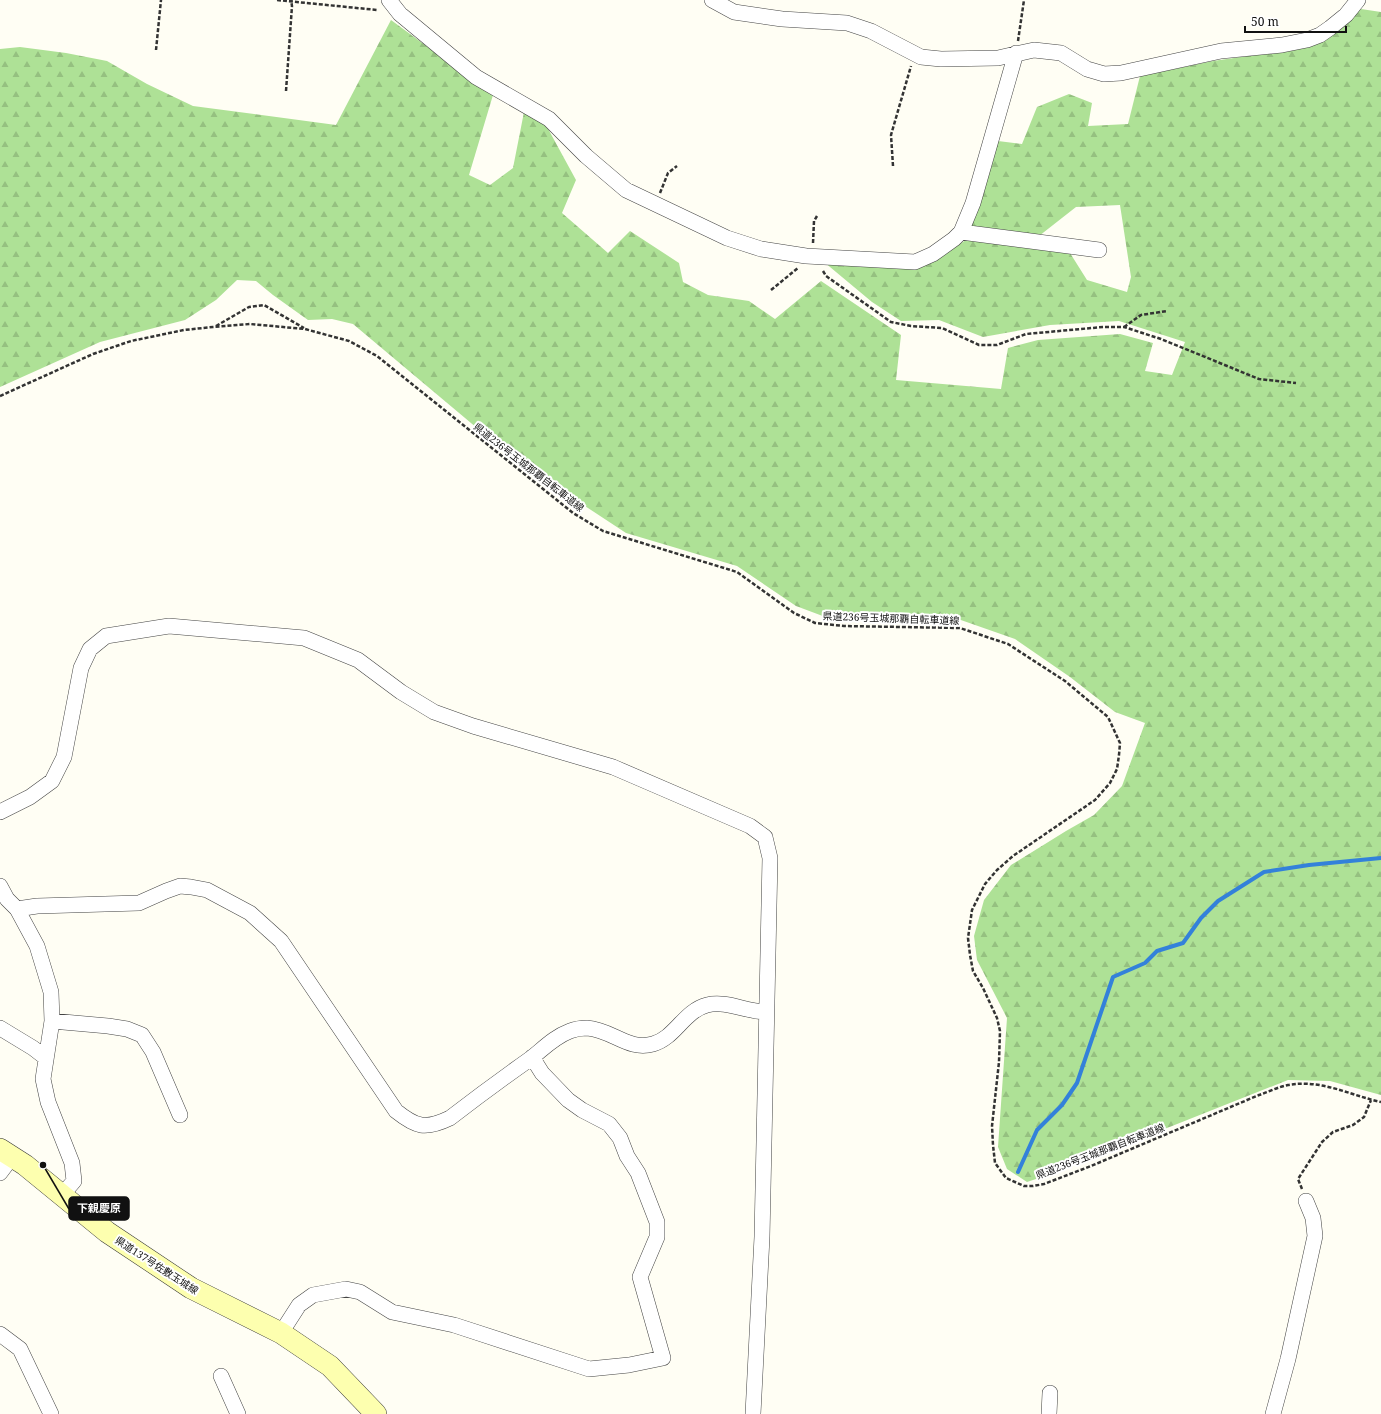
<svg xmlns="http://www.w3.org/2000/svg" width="1381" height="1414" viewBox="0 0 1381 1414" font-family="'Noto Serif','Noto Sans JP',serif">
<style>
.forest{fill:url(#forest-firs)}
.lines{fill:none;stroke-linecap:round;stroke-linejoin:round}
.stream{stroke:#3381da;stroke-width:4}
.street-casing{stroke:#444;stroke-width:16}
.secondary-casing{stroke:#333;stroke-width:22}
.path{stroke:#333;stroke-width:2.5;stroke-dasharray:4 2;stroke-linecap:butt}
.street{stroke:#fff;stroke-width:15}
.secondary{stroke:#fdffaf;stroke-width:21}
.labels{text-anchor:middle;stroke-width:4;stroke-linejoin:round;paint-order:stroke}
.street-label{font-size:10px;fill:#111;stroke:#fff}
.leader{fill:none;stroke:#111;stroke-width:1.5}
.callout-dot{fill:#111;stroke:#fff;stroke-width:1.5}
.callout{fill:#111;stroke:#111;stroke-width:1.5}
.callout-label{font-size:11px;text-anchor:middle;font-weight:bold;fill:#fff}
</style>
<defs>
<pattern id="forest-firs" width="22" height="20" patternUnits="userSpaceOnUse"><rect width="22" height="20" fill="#aee196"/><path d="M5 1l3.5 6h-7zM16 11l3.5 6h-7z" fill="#95c080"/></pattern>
</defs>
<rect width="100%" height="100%" fill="#fffef4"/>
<path class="forest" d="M1361 9 1381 12V1095L1330 1081 1288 1080 1054 1173 1027 1182 1007 1169 998 1147 1007 1018 977 960 974 936 984 900 1011 865 1066 831 1094 815 1122 786 1145 723 1115 712 1070 677 1015 639 958 619 828 618 796 606 737 566 626 533 515 460 353 324 332 319 308 320 273 295 256 281 237 280 216 300 185 320 100 342 0 387V49L20 47 66 53 107 61 147 84 193 106 336 125 391 20 493 95 469 175 490 185 513 168 524 112 546 125 576 180 562 213 608 253 630 231 679 263 683 282 708 295 749 301 775 319 821 281 901 335 896 380 1001 389 1008 348 1038 340 1120 334 1153 343 1145 371 1172 375 1185 342 1119 321 1050 325 983 337 939 320 901 321 872 302 824 262 933 261 966 240 1070 253 1087 280 1127 292 1131 277 1120 205 1076 207 1039 236 970 227 998 141 1022 144 1037 107 1069 94 1092 103 1088 126 1128 124 1140 76 1213 61 1269 53 1321 42Z"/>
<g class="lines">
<path class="stream" d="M1018 1172 1037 1130 1062 1105 1077 1083 1113 977 1145 963 1157 951 1183 943 1201 918 1218 901 1264 872 1309 865 1381 858"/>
<g class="street-casing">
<path id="street" d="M389 0 400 14 476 77 549 119 586 156 626 190 727 238 761 249 806 256 915 262 933 254 954 239 961 232 973 203 1016 53
M712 0 734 12 782 19 847 23 871 31 921 57 941 59 998 58 1034 50 1061 53 1087 69 1104 74 1121 73 1221 51 1282 45 1307 40 1320 35 1330 28 1346 15 1358 0
M961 232 1099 250
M0 812 30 797 52 781 64 757 81 668 90 649 106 636 169 626 304 638 358 660 401 692 434 712 473 726 613 767 750 826 765 837 770 858 762 1237 753 1414
M0 886 7 899 17 909 37 946 51 992 52 1021 43 1079 48 1102 72 1163 74 1181 62 1195
M17 909 37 906 139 903 166 891 180 886 191 887 207 890 250 913 281 941 396 1111C416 1127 425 1130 450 1118 476 1098 503 1078 530 1059 543 1049 554 1037 570 1031 575 1029 582 1028 587 1028 613 1030 628 1051 653 1044 675 1038 684 1011 707 1005 726 1000 747 1012 766 1012
M52 1021 108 1026 127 1029 142 1035 153 1052 180 1115
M0 1028 33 1048 46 1058
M0 1173 12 1157
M281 1333 299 1305 313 1295 346 1289 360 1292 392 1312 454 1325 589 1369 629 1365 663 1358 640 1277 657 1237V1222L638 1173 627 1156 620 1138 609 1124 582 1110 568 1100 542 1073 532 1057
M0 1334 20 1349 51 1414
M221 1376 238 1414
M1049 1414 1050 1393
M1273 1414 1288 1359 1315 1236 1313 1218 1306 1201"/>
</g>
<g class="secondary-casing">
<path id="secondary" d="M0 1149 25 1165 107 1232 191 1288 281 1333 330 1366 376 1414"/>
</g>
<path class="path" d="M277 0 377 10
M1018 41 1024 0
M156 50 161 0
M286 91 292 6 291 0
M893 166 891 135 911 66
M660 193 668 173 677 166
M813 243 814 221 817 216
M823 271 826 276 891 322 911 326 942 328 979 345H997L1026 334 1103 327H1124L1161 339 1259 379 1296 383
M771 290 798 268
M216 326 249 307 264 305 304 328
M1124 327 1141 315 1167 311
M0 396 93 354 131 341 184 330 213 327 250 324 305 329 349 341 377 356 573 513 603 531 737 572 794 613 815 623 844 626 960 628 1008 644 1065 681 1108 717 1120 743 1119 755 1117 769 1110 783 1095 800 1013 856 997 870 985 884 972 910 968 938 970 955 973 971 983 988 997 1018 1000 1031 999 1062 992 1126 993 1145 995 1163 1006 1178 1024 1186H1033L1044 1184 1091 1166 1259 1095C1268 1092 1278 1087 1288 1085 1322 1079 1349 1095 1381 1102
M1302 1189 1298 1179 1322 1142 1333 1132 1353 1125 1364 1117 1371 1100"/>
<use href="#street" class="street"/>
<use href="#secondary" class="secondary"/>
</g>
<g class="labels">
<g class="street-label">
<text transform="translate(529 467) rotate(38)" y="4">県道236号玉城那覇自転車道線</text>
<text transform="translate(891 618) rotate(2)" y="4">県道236号玉城那覇自転車道線</text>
<text transform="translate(1100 1151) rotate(-21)" y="4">県道236号玉城那覇自転車道線</text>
<text transform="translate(157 1265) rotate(33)" y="4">県道137号佐敷玉城線</text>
</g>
</g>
<path class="leader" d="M43 1165L69 1209"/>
<circle class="callout-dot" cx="43" cy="1165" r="4"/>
<rect class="callout" x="69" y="1197" width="60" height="23" rx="4"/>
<g class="callout-label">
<text x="99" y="1212">下親慶原</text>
</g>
<path d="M1245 26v6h101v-6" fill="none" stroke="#111111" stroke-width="2"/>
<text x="1251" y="26" font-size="12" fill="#111111" stroke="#ffffff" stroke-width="3" paint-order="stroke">50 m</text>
</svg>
